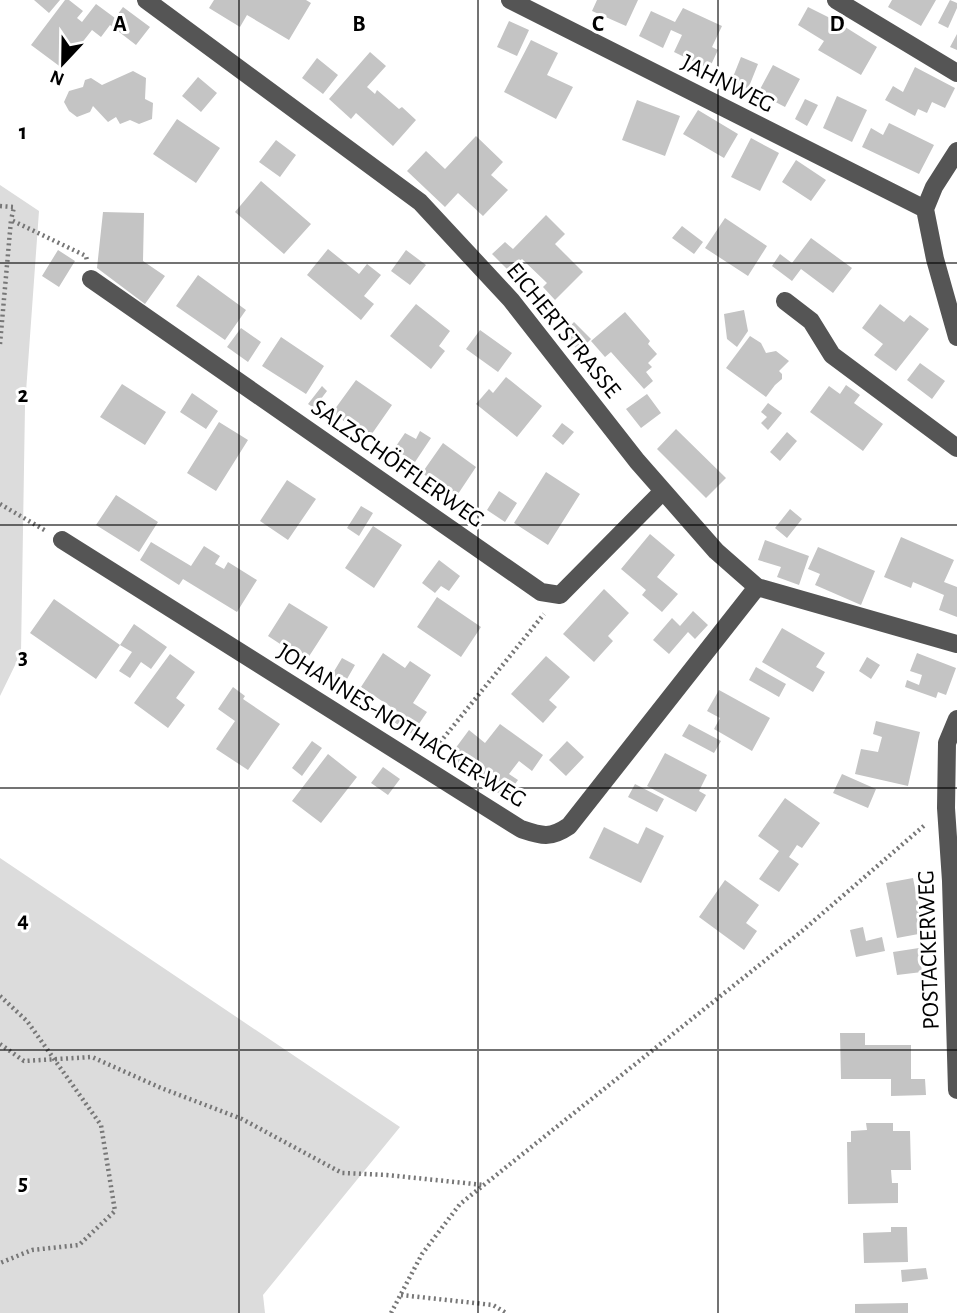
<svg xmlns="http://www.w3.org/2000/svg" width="957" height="1313" viewBox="0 0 957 1313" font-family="'Alegreya Sans',sans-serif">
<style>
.green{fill:#dcdcdc}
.building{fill:#c4c4c4}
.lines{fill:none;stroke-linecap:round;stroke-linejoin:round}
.path{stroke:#777;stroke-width:4.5;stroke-dasharray:2 3.5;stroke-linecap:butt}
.minor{stroke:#555;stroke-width:18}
.grid{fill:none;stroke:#000;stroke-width:2;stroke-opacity:0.55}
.labels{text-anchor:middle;stroke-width:6;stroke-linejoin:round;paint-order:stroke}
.street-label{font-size:24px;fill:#000;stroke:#fff}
.grid-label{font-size:23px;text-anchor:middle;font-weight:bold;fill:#000;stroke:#fff;stroke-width:6;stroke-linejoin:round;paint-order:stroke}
</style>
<rect width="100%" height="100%" fill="#fff"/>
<path class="green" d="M0 185 39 211 25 406 21 653 0 696Z
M0 858 400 1127 263 1295 265 1313H0Z"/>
<path class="building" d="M34 0H60L49 13Z
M65 0H69L83 11 77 18 82 22 96 4 115 18 123 7 150 27 136 45 110 25 101 37 92 30 62 68 31 45Z
M214 0H306L311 3 289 40 247 15 240 27 209 8Z
M597 0H638L626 26 592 11Z
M892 0H936L921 26 888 7Z
M950 0 957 3V8L948 28 938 23Z
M808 7 834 20 877 47 861 75 818 50 824 41 798 25Z
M683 8 722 26 712 47 718 50 709 69 674 52 682 35 671 30 663 48 639 36 651 11 675 22Z
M509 21 529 30 517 56 497 47Z
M957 34V50L950 47Z
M531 40 558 53 547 75 573 87 556 119 504 92Z
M370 52 386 66 367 87 375 94 377 90 399 109 402 107 416 120 393 146 356 113 351 119 329 99Z
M741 57 758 64 748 89 731 82Z
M317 58 338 75 323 94 302 78Z
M773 65 800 79 785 107 758 93Z
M915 67 955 88 945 108 932 102 927 113 918 109 915 116 885 100 893 86 903 92Z
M133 71 146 78 145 99 153 103 152 119 139 124 130 120 120 124 116 117 108 122 93 106 90 112 77 117 69 111 64 102 69 91 83 87 85 80 91 78 102 85Z
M198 77 217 93 201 112 182 96Z
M837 96 867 110 852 142 823 128Z
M805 99 818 105 807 126 795 119Z
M637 100 680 116 665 156 622 140Z
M698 110 738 134 724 158 683 134Z
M177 119 220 148 196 183 153 154Z
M889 123 934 145 919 174 862 147 871 128 883 135Z
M476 136 503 162 491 175 508 190 483 216 458 193 445 207 407 171 426 151 445 169Z
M751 138 779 153 760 191 731 177Z
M276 140 296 155 280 177 259 162Z
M796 160 826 180 811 201 782 182Z
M261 181 311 224 284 254 235 212Z
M103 212 144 213 143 261 165 276 145 304 97 268Z
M546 215 565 234 555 244 583 272 555 300 543 287 547 283 522 259 509 271 492 254 505 242 513 249Z
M725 218 767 246 748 276 705 248Z
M682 226 703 242 694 254 672 238Z
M811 238 852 268 833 293 801 269 792 281 772 266 780 254 792 263Z
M328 249 359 274 367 264 381 275 364 296 374 304 361 320 307 275Z
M58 250 75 261 59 287 42 276Z
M406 250 426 265 410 285 391 271Z
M198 275 246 310 225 340 176 306Z
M416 304 450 331 439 346 445 351 431 369 390 336Z
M880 304 904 322 910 315 929 329 896 371 874 355 883 344 862 328Z
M744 310 748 331 737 347 727 339 724 314Z
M625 312 650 341 648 344 657 354 648 363 652 367 646 372 653 381 644 389 611 352 605 357 591 341Z
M574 322 591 339 579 351 562 335Z
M241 328 261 342 248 362 227 347Z
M480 330 512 353 498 372 466 349Z
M750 336 761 343 766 353 776 351 789 361 779 371 782 374V379L775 385 766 397 726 368Z
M281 337 324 366 306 394 262 366Z
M920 363 945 381 932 399 907 380Z
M506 377 542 406 517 437 476 404 489 389 493 393Z
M356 380 392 405 369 438 332 413Z
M122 384 166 412 145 445 100 417Z
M846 385 860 395 854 403 883 424 863 451 810 412 829 386 840 394Z
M322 386 327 391 314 408 308 404Z
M192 393 218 411 206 429 180 412Z
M647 394 661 413 641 428 626 409Z
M768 403 782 413 768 430 761 423 767 417 761 412Z
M219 422 248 440 216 491 187 473Z
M562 423 574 432 563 445 552 436Z
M676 429 726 478 706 498 657 449Z
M420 431 431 438 415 462 394 449 405 433 416 439Z
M787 432 797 441 780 461 770 452Z
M443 443 476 467 456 497 422 473Z
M546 472 580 494 548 545 514 523Z
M287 480 316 499 288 540 260 521Z
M499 491 517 503 505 522 487 510Z
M116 495 158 522 139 552 96 525Z
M361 506 373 513 359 536 347 528Z
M790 509 802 519 787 538 775 528Z
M373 526 402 545 374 588 345 568Z
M650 534 675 555 657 577 678 594 662 612 642 595 646 590 621 569Z
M901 537 954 560 944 582 957 587V617L939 610 944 595 913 582 911 588 884 577Z
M765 540 809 556 799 585 777 577 781 567 758 560Z
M151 542 191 566 204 546 220 556 215 564 224 569 228 562 257 580 237 612 183 579 179 585 140 560Z
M818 547 875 571 861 605 815 585 820 574 808 569Z
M439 560 460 576 449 591 441 586 435 593 422 583Z
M604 589 629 613 608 636 613 641 594 662 563 634Z
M437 597 481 627 461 657 417 627Z
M54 599 120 645 134 624 167 647 151 669 141 662 130 678 119 671 132 652 120 645 96 679 30 633Z
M289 603 328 627 306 661 268 636Z
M693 611 708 625 695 639 688 632 669 654 653 640 672 618 680 626Z
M782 628 825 653 816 667 825 672 813 692 762 662Z
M383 653 405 668 410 661 431 675 413 703 427 712 412 734 391 720 397 711 361 687Z
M917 653 956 668 946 695 938 692 936 698 905 687 907 680 919 685 922 675 910 671Z
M170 654 195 672 176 698 185 705 168 728 134 703Z
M546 656 570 677 549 700 557 707 543 723 511 694Z
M867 657 880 665 871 679 859 671Z
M342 658 355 665 343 686 330 678Z
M756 667 786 684 779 697 749 680Z
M233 687 245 696 243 699 280 724 248 770 216 749 235 721 218 709Z
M719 690 770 718 752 751 714 729 720 718 707 711Z
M876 721 920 732 908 786 855 774 861 749 878 752 882 737 873 734Z
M500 724 543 755 532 771 519 761 509 774 518 780 505 798 449 757 469 730 485 743Z
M689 724 721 741 714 753 682 736Z
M312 741 322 748 302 776 292 768Z
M567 741 584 757 566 776 549 760Z
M665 753 707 775 699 791 706 795 696 812 647 786Z
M328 754 357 777 321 823 292 801Z
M383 767 400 779 388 795 371 783Z
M842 774 876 789 868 808 833 793Z
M635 784 664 799 657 812 628 797Z
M785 798 820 823 802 848 797 845 789 857 799 864 779 892 759 879 779 851 758 836Z
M604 827 638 844 646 827 664 836 641 883 589 858Z
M913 878 924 933 897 938 886 883Z
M725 880 759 905 746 923 757 931 744 950 699 917Z
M863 927 866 941 882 937 885 951 856 957 850 930Z
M919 948 922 972 897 975 893 952Z
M840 1033H865V1045H911V1079H925L926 1095 891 1096V1079H841Z
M866 1123H893V1131H910L911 1170H891L892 1183H898V1203L848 1204 847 1142H851V1131L867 1130Z
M891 1227H907L908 1262 864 1263 863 1233 891 1232Z
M926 1268 928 1279 902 1282 901 1270Z
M908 1303V1313H855V1304Z"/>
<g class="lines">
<path class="path" d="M0 206 14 207 11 220
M0 344 11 220 86 256 87 261
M0 504 46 531
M433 751 544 614
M0 996 27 1021 101 1125 115 1211 79 1245 32 1250 0 1263
M0 1044 24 1061 92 1057 161 1088 242 1119 342 1173 387 1175 484 1185
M401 1295 493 1305 506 1313
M391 1313 422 1254 460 1204 802 931 926 824"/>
<path class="minor" d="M146 0 420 202 511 300 637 461 716 551 757 587 957 644
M510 0 925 209
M836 0 957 73
M957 151 934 187 925 209 935 259 957 337
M91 279 541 592 560 595 663 491
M785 301 811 321 832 355 957 448
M62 540 521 829C542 836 550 839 569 826L757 587
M957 719 947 743 946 808 951 881 957 1090"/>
</g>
<path class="grid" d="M239 0V1313M478 0V1313M718 0V1313M0 263H957M0 525H957M0 788H957M0 1050H957"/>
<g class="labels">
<g class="street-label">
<text transform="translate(728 83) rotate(27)" y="8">JAHNWEG</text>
<text transform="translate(564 330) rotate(51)" y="8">EICHERTSTRASSE</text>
<text transform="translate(398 463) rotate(35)" y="8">SALZSCHÖFFLERWEG</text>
<text transform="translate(402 725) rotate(32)" y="8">JOHANNES-NOTHACKER-WEG</text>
<text transform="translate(928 950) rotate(-92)" y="8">POSTACKERWEG</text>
</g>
</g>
<g class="grid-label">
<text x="120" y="31">A</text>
<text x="359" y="31">B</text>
<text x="598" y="31">C</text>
<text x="837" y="31">D</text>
<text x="23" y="139">1</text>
<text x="23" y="402">2</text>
<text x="23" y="664">3</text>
<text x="23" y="927">4</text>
<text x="23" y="1190">5</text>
</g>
<g transform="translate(63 63) rotate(202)" stroke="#ffffff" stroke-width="5" paint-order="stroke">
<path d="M0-5L12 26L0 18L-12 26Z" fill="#000000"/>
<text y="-10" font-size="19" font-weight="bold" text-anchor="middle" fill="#000000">N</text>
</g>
</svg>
